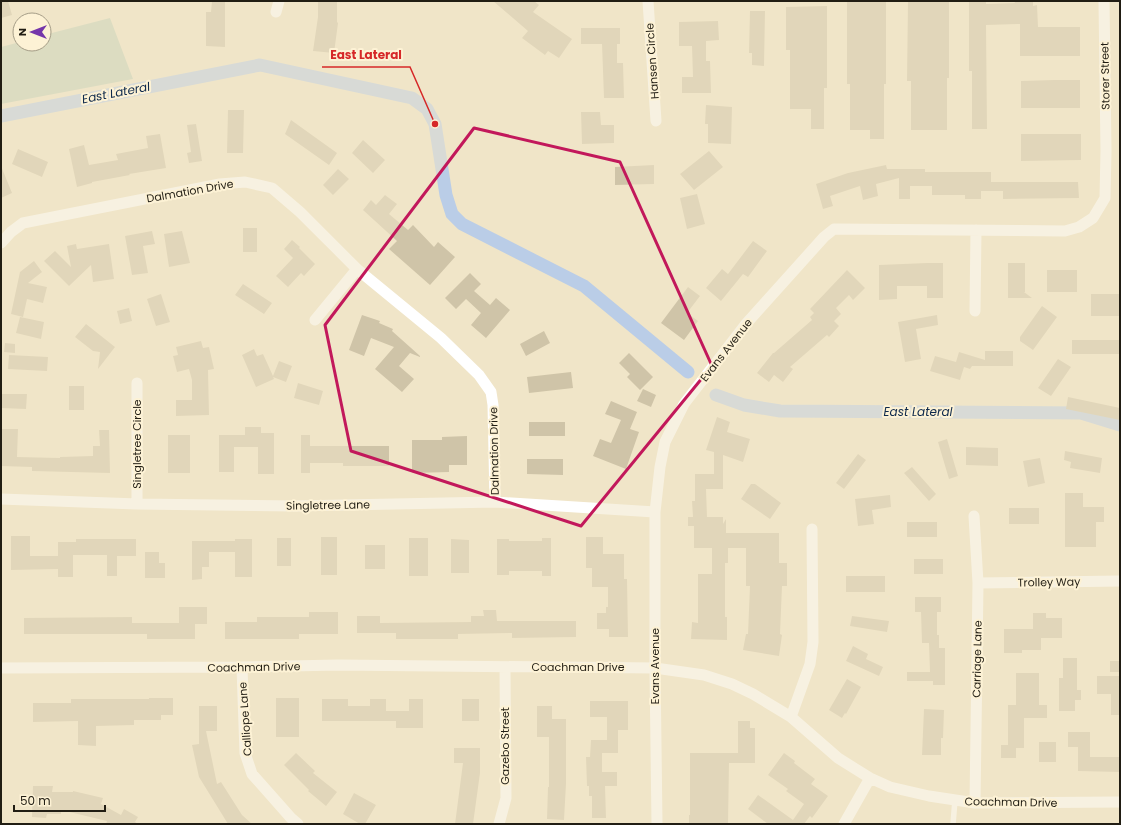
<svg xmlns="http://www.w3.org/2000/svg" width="1121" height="825" viewBox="0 0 1121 825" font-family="Poppins,sans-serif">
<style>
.green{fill:#c4d1b9}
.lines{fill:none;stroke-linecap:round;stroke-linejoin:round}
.canal{stroke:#bacde7;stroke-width:13}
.building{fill:#cfc4a8}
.service{stroke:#fff;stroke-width:5.5}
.minor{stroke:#fff;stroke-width:11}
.marked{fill:none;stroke:#c2185b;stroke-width:3;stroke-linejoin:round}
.labels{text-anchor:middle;stroke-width:4;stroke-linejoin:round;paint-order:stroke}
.street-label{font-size:11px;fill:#211d13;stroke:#fdf2d5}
.water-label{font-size:12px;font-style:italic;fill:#0e294c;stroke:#fdf2d5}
.leader{fill:none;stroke:#d62828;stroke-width:1.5}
.callout-dot{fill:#d62828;stroke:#fdf2d5;stroke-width:1.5}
.callout-label{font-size:12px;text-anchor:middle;font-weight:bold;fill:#d62828;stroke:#fdf2d5;stroke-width:4;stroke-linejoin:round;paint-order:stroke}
</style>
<rect width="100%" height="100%" fill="#f0e5c8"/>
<path class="green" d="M110 18 133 79 1 104V47L20 42V44H44V35Z"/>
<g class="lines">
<path class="canal" d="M1 116 260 65 412 98 427 109 435 124 446 195 452 214 462 224 584 286 688 372
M716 395 744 405 780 411 1081 413 1120 425"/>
</g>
<path class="building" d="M1 1H8L12 15 1 18Z
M212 1H225V47L206 46V12H211Z
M318 1H337V22L338 23 334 53 313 51 318 17Z
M493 1H534L539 5 533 12 572 39 559 58 548 51 545 55 522 38 528 31Z
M908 1H949V78H947V130H911V81H907Z
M969 1H986V4L1015 3 1014 1H1033V6L1037 5 1038 27H1080V56H1020V24L986 25 987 129H972V71H969Z
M847 2H886V84H884V139H870V130H850V84H847Z
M827 6V88H824V129H811V109H790V50H786V7Z
M750 11H765L764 66 752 65V53H749Z
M718 21 719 40 706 41V61H710L711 93H682V77H693L692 46H679V22Z
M581 28H620V44H617V63H623L624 98H604L602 44H581Z
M1054 80H1080V108H1021V81Z
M706 105 732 107 731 144 708 143V124H705Z
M228 110H244L243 153H227Z
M581 112H600L601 125H614V143L582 144Z
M291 120 337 153 329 165 285 134Z
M196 124 202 161 189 163 187 153 191 152 187 125Z
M160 134 166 168 129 174 130 175 92 182V183L77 187 69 149 84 145 89 165 118 160 116 154 148 148 146 136Z
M1021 134H1081V160L1021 161Z
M363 140 385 160 373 173 352 153Z
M18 149 48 162 42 177 12 164Z
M709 151 723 167 694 190 680 174Z
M654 165V184L615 185V167Z
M886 165 887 169H925V172H991V182H1078L1079 198 1003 199V191H981V199H965V195H932V186H910V199H899V178L876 184 878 196 863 200 860 186 830 196 833 206 823 209 816 184 848 173Z
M1 166 12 193 1 198Z
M338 169 349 179 333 195 323 185Z
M697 194 705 224 687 229 680 198Z
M385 195 397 204 389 214 408 230 413 225 434 247 438 242 455 257 430 285 389 249 397 241 363 210 371 200 376 205Z
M243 228H257V252H243Z
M152 231 155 244 143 246 148 273 132 275 125 236Z
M182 231 190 263 169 267 164 234Z
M292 240 300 247 299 248 315 264 304 276 301 273 288 287 276 276 293 258 284 249Z
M753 241 767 251 748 277 743 274 721 301 706 288 722 269 728 274Z
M76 244 77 249 109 244 114 279 93 282 91 265 69 286 44 261 55 251 71 267 67 246Z
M34 261 42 272 28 283 47 287 43 303 27 299 23 317 11 314 20 272Z
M927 263H943V298H927V286H897V299L879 300V265Z
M1008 263H1025V292H1024L1032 298H1008Z
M847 270 865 288 853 300 849 295 836 308 841 314 834 321 839 326 829 337 827 335 790 367 793 369 783 382 774 375 769 382 757 373 773 353H774L812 320 810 317 814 313 810 309Z
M1047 270H1077V292H1047Z
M470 273 481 284 474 291 490 305 496 298 510 310 486 338 471 325 481 313 466 299 456 309 445 298Z
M243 284 272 303 264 314 235 295Z
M688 287 700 296 687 313 698 321 684 340 661 323Z
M161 294 170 322 156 326 147 299Z
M1091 294H1120V316H1091Z
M1042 306 1057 317 1033 350 1020 341V337Z
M129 308 132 321 120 324 117 311Z
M362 315 380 321 379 323 393 329 392 331 420 356V357L410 353 399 366 414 379 402 392 375 369 394 347 371 338 364 356 349 350Z
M937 315 938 325 916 329 921 359 905 362 898 322Z
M20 317 44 322 41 339 16 333Z
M86 324 115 347 98 369 100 352 93 351 75 337Z
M544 331 550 343 526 356 520 344Z
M1072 340H1119V354H1072Z
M201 341 203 348 209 347 214 369 208 370 209 415 176 416V400H192V380L189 369 177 372 173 356 178 355 176 347Z
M5 343 15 344V353L4 352Z
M254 349 257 356 263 354 273 376 279 361 292 366 286 382 273 377 274 379 256 387 242 355Z
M985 351H1013V366H972L970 369 964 367 960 380 930 371 935 356 956 362 959 352 985 360Z
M629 353 653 377 640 390 627 377 630 374 619 363Z
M9 355 48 357 47 371 8 369Z
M1058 359 1071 367 1051 396 1038 388Z
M571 372 573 388 529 393 527 377Z
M298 383 323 391 319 405 294 398Z
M69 386H84V410H69Z
M643 389 656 395 651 407 637 401Z
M1 394H27L26 409 1 408Z
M1068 397 1120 408V420L1066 409Z
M611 401 637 412 630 429 639 432 626 469 593 456 600 439 611 443 621 420 605 414Z
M717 417 730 422 727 432 750 439 743 462 723 455V489H706L707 517H723V524L726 519V533H779V563H787V586H782L780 634 782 635 779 656 743 650 746 634H748L750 586H746V548H728V563H725V617H727V640L691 639 692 622 698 623V574H712V548H694V526H688V517H693L692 501H695V474H714V452L706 450Z
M529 422H565V436H529Z
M245 427H261V433H274V474H258V447H234V472H219V435H245Z
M2 429H18L17 457 60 458V457L93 456V446H100L99 430H109L110 473 32 471V467L1 466Z
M168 435H190V473H168Z
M301 435H310V446H389V466H343V463H310V473H301Z
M467 436V465H449V472L412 473V440H442V437Z
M947 439 958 476 949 479 938 442Z
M966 447 998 448V466L966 465Z
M1065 451 1102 458 1100 473 1070 468 1071 462 1064 460Z
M858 454 866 460 844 489 836 483Z
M1040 458 1045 483 1028 487 1023 461Z
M527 459H563V475L527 474Z
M912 467 936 494 929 501 904 473Z
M751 484H755L781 503 770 519 741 499Z
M1065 493H1083V507H1104V522H1096V547H1065Z
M890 495 891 507 872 510 874 524 858 526 855 499Z
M1009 508H1039V524H1009Z
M907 522H937V537H907Z
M11 536H30V556H58V542H76V539H136V556H117V576H107V555H73V577H58V569L11 570Z
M321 537H337V575H321Z
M586 537H603V554H624V579H627L628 637H609V629H597V613H606V607H608V587H592V568H586Z
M277 538H291V566H277Z
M409 538H428V576H409Z
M542 538H551V576H542V571H509V575H497V539H509V541H542Z
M235 539H252V577H235V552H209V567H202V579L192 580V541H235Z
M451 539 469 540V573H451Z
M365 545H385V569H365Z
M145 552H159V563H165V578H145Z
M914 559H943V574H914Z
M846 576H885V592H846Z
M915 597H941V612H937V635H939V648H945V685H933V681H907V672H930L929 643H922L921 612H915Z
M179 607H207V624H195V639H147V634H24V618L132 617V623H179Z
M483 610H496L497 621H576V637L512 638V633L458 634V639H396V633H357V616H380V623L471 622V616H484Z
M309 612H338V634H299V639H225V622H257V617H309Z
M1033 613H1046V618H1062V638H1041V650H1022V653H1004V629H1033Z
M852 616 889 621 887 632 850 626Z
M853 646 868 654 866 659 883 667 879 676 846 661Z
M1063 658H1077V690H1081V700H1075V711H1059V678H1063Z
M1110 661H1120V672H1110Z
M1016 673H1039V705H1047V718H1024V748H1016V758H1001V745H1008V705H1016Z
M1097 676H1119L1120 715H1111V694H1097Z
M847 679 861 687 846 714 845 713 842 718 829 710Z
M149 698H173V715H161V720H134V725L96 726V746L78 745V721L33 722V703H71V699H149Z
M276 698H299V737H276Z
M322 699H348V706H370V699H386V711H409V699H423V728H396V721H322Z
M462 699H479V721H462Z
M590 701H628V730H618V753H602V772H617V786H605L606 818H592V796H589V786H587L586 757H590L591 740H607V717H590Z
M199 706H217V731H206L217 784 221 782 242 815 252 824H228L199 777 192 745 199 744Z
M537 706H552V719H566V784L564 820 547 819 548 787H549V737H537Z
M924 709 944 710 943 738H941V755H922Z
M738 721H750V728H755V763H729L728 824H689V815H690V753H738Z
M1068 732H1090V757H1120V772L1078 771V747H1068Z
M1039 742H1056V762H1039Z
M454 748H480V773L473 824H455L463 763H454Z
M296 753 315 771 313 773 337 792 326 806 308 791 309 790 284 765Z
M784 753 795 761 794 763 815 779 811 784 828 796 812 818 810 816 804 824H768L748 809 758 795 793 820 804 804 786 791 788 789 768 775Z
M33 786H53L52 792H73V791L103 798 101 804 121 815 124 809 138 817 135 822 138 824H106L107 821 61 810V814H47L46 818 32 817Z
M354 793 376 805 365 824H360L343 814Z"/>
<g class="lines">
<path class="service" d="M953 824 955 800"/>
<path class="minor" d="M648 1 656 121
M276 12 279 1
M1 243 11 232 23 223 220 184 245 182 272 188 300 212 357 269 441 338 479 375 491 392 493 405 495 502
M975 311 976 230
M315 320 357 269
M1 499 137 504 294 506 495 502 655 512
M137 504V383
M974 516 978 583 975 803
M978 583 1120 581
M242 667 245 753 252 774 291 818 298 824
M1 668 242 667 338 665 655 668 704 675 732 684 753 694 791 717 838 758 870 778 890 787 929 796 975 803 1120 802
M791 717 810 664 813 642 812 529
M499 824 506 798 505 667
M657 824 655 668V512L660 467 665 442 684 404 745 325 824 237 834 229 1065 231 1079 227 1093 218 1105 198 1106 151 1104 1
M844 824 870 778"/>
</g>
<path d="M0 0H1121V825H0ZM474 128 620 162 712 366 581 526 351 451 325 325Z" fill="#f0e5c8" fill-opacity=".55" fill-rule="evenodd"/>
<path class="marked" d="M474 128 620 162 712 366 581 526 351 451 325 325Z"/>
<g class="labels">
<g class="street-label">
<text transform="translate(652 61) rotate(-94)" y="4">Hansen Circle</text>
<text transform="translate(1105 76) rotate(-91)" y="4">Storer Street</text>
<text transform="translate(190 191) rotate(-10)" y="4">Dalmation Drive</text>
<text transform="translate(726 350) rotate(-52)" y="4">Evans Avenue</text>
<text transform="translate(137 444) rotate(-90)" y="4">Singletree Circle</text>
<text transform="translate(494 451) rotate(-91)" y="4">Dalmation Drive</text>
<text transform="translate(328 505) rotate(-1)" y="4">Singletree Lane</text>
<text transform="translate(1049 582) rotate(-1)" y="4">Trolley Way</text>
<text transform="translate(977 659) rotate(-89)" y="4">Carriage Lane</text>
<text transform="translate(655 666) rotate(-90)" y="4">Evans Avenue</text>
<text transform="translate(254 667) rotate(-1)" y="4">Coachman Drive</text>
<text x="578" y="671">Coachman Drive</text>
<text transform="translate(245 719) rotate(-94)" y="4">Calliope Lane</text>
<text transform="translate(505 746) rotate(-90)" y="4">Gazebo Street</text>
<text transform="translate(1011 802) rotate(1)" y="4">Coachman Drive</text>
</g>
<g class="water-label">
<text transform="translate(116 93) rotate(-11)" y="4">East Lateral</text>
<text x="918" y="416">East Lateral</text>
</g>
</g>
<path class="leader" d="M435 124L410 67H322"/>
<circle class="callout-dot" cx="435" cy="124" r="4"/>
<g class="callout-label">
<text x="366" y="59">East Lateral</text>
</g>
<rect width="1121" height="825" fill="none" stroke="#211d13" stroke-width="4"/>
<g transform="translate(32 32) rotate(270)"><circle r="19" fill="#fdf2d5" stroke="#a59d87"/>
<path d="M0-3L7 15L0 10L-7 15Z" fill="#7536aa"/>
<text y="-6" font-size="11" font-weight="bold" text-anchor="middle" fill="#211d13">N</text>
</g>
<path d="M14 805v6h91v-6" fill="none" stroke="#211d13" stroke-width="2"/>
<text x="20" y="805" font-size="12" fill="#211d13" stroke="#fdf2d5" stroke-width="3" paint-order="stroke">50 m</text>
</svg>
